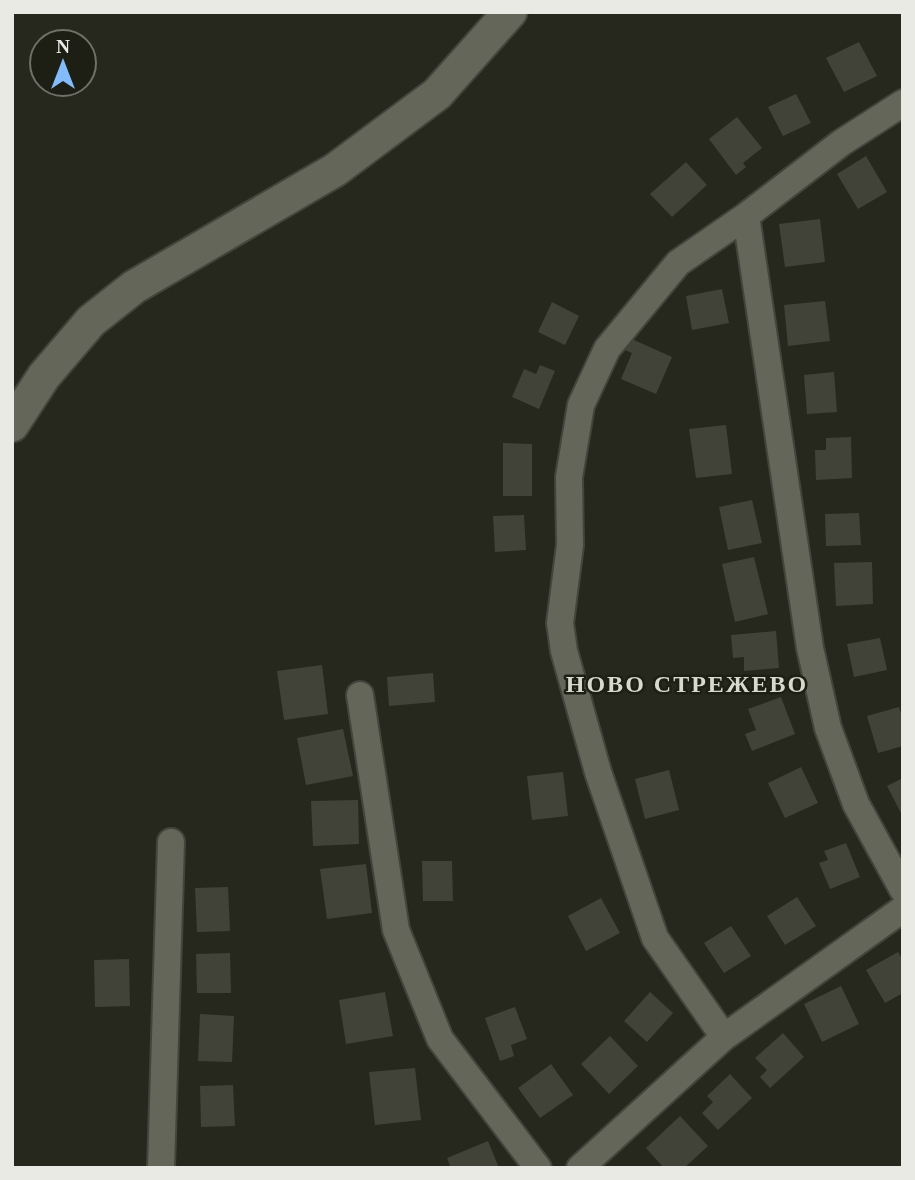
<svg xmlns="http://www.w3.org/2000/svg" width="915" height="1180" viewBox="0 0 915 1180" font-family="'Times New Roman',serif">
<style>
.building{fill:#414338}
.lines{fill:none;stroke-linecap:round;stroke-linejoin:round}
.minor-casing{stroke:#43453c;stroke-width:30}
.tertiary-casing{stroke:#43453c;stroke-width:37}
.minor{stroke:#646659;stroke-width:26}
.tertiary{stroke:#646659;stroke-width:33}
.labels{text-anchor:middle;stroke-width:5;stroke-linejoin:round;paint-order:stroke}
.district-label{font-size:24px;font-weight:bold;letter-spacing:2px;fill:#d6d9cb;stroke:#1d1e14}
</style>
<rect width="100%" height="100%" fill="#26281d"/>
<path class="building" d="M859 42 877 76 844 92 826 58Z
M796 94 811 123 783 136 768 107Z
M737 117 762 148 743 163 746 167 736 175 709 139Z
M866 156 887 192 858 209 837 174Z
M686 162 707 185 672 217 650 194Z
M820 219 825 262 785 267 779 224Z
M722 289 729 323 692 330 686 296Z
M825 301 830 341 788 346 784 305Z
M552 302 579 316 565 345 538 332Z
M625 336 672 357 656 394 621 379 632 353 620 348Z
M540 365 555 371 539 409 512 397 524 369 536 374Z
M834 372 837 412 807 414 804 375Z
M726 425 732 474 696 478 689 429Z
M851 437 852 478 816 480 815 450H826V438Z
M503 443 532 444V496H503Z
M752 500 762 543 728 550 719 507Z
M859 513 861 545 826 546 825 514Z
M524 515 526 550 495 552 493 516Z
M754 557 768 614 735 622 722 564Z
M872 562 873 604 836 606 834 563Z
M776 631 779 668 744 671V657L733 658 731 635Z
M880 638 887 670 854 677 847 644Z
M322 665 328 714 284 720 277 671Z
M433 673 435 702 389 706 387 677Z
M781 697 795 734 752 751 745 734 756 730 748 709Z
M899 707 903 719V746L878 753 867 716Z
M343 729 353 776 306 785 297 738Z
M801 767 818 803 785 818 768 783Z
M669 770 679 810 645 819 635 779Z
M563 772 568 816 532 820 527 776Z
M903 778V817L887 786Z
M358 800 359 844 313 846 311 801Z
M846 843 860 877 830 889 819 863 828 860 824 851Z
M422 861H452L453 901H423Z
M366 864 372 913 327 919 320 869Z
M228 887 230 931 197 932 195 888Z
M797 897 816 926 785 945 767 916Z
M601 898 620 933 586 951 568 916Z
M731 926 751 956 724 973 704 943Z
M898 952 903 960V993L885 1003 866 970Z
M230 953 231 993H197L196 954Z
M129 959 130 1006 95 1007 94 960Z
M841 986 859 1024 822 1042 804 1004Z
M385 992 393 1036 346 1044 339 1000Z
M650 992 673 1013 647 1042 624 1021Z
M515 1007 527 1039 511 1045 514 1056 500 1061 485 1018Z
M200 1014 234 1016 232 1062 198 1061Z
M783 1033 804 1057 770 1088 760 1077 767 1070 755 1058Z
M610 1036 638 1066 609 1094 581 1064Z
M551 1064 573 1095 540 1118 518 1088Z
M415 1068 421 1120 375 1125 369 1072Z
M730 1074 752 1098 718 1130 702 1113 713 1102 707 1096Z
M233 1085 235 1126 201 1127 200 1086Z
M680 1116 708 1146 684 1168H664L646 1148Z
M488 1141 499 1168H451L447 1158Z"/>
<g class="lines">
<g class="minor-casing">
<path id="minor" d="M746 216 810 648 828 728 856 804 903 890
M360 695 396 930 440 1039 538 1168
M724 1037 655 938 598 772 564 651 560 623 570 545 569 477 581 405 607 349 678 263 746 216 841 143 903 103
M161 1168 171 842
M580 1168 724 1037 903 909"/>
</g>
<g class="tertiary-casing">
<path id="tertiary" d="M12 425 44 376 91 321 134 287 335 170 437 94 510 12"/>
</g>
<use href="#minor" class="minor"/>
<use href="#tertiary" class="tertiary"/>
</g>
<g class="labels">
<g class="district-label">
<text x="687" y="692">НОВО СТРЕЖЕВО</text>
</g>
</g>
<rect width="915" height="1180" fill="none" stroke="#e9eae3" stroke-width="28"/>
<g transform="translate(63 63)"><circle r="33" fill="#1d1e14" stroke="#6f7067" stroke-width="2"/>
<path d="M0-5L12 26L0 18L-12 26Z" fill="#84bcfb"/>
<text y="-10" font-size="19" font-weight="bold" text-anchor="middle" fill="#e9eae3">N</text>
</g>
</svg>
